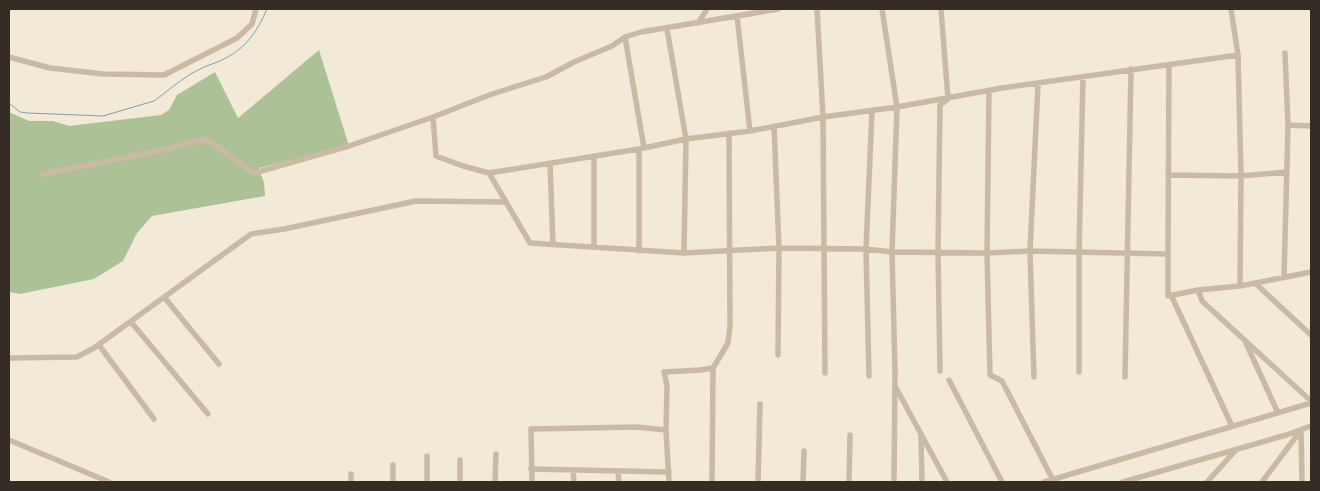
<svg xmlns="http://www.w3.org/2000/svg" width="1320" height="491" viewBox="0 0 1320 491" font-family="'Noto Sans',sans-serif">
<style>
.green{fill:#adc197}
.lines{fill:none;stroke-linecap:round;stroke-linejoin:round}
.stream{stroke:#75a4af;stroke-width:1}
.street{stroke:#cabaa3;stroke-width:5.5}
</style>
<rect width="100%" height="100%" fill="#f2e9d7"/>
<path class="green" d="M319 50 349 146 259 168 264 183 265 196 152 216 137 233 123 261 94 279 20 294 9 292V112L29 121H53L69 126 161 115 169 110 177 95 215 72 238 118Z"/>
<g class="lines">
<path class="stream" d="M9 103 20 112 28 113 103 116 154 101C168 91 182 78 198 70 207 65 217 63 226 58 247 47 258 30 267 9"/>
<path class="street" d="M817 9 823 117 825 373
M882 9 897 107 892 252 895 370 894 482
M737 16 750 131
M698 23 707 9
M667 29 686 139 684 253
M625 37 644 148
M9 57 50 68 103 74 164 75 237 38 252 24 256 9
M989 91 987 253 990 375 1002 381 1053 480
M433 117 436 156 463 166 489 173 639 149 686 139 750 131 823 117 897 107 1002 88 1238 55
M1288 125 1311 126
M774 126 779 248 778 355
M550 163 553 245
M489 173 530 243 684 253 779 248 866 249 892 252 987 253 1030 251 1168 254V296L1198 290 1202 301 1311 401
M42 174 154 152 206 139 254 173 349 146 433 117 492 94 546 77 574 62 612 46 625 37 641 32 778 9
M1168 175 1241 176 1287 172
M594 247V156
M639 251V149
M1168 254 1169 65
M1284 277 1288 125 1285 53
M1256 284 1311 335
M1240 286 1311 272
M1198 290 1240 286 1241 176 1238 55 1231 9
M1171 295 1232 426
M164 297 219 364
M131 322 208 414
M1246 343 1278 413
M99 345 154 419
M9 358 77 357 94 348 251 234 284 229 416 201 506 202
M940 371 938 251 940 105 948 99 941 9
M1079 372V252L1083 77
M869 376 866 249 872 111
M1034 377 1030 251 1038 84
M1125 377 1131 69
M949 380 1002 482
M895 386 947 482
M1301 430 1302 482
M921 435 922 482
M9 440 109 482
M393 465V482
M531 469 669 472
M573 471 574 482
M618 472 619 482
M351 474V482
M427 482V456
M460 482V460
M495 482 496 454
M532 482 531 429 637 427 666 430
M669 482 666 430 667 386 664 372 700 370 713 368
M712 482 713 368 728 343 730 326 729 133
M758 482 760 404
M803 482 804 451
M849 482 850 435
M1044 482 1311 403
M1123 482 1286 435 1311 426
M1207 482 1235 451
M1262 482 1301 430"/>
</g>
<rect width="1320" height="491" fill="none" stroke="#342c25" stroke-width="20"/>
</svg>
